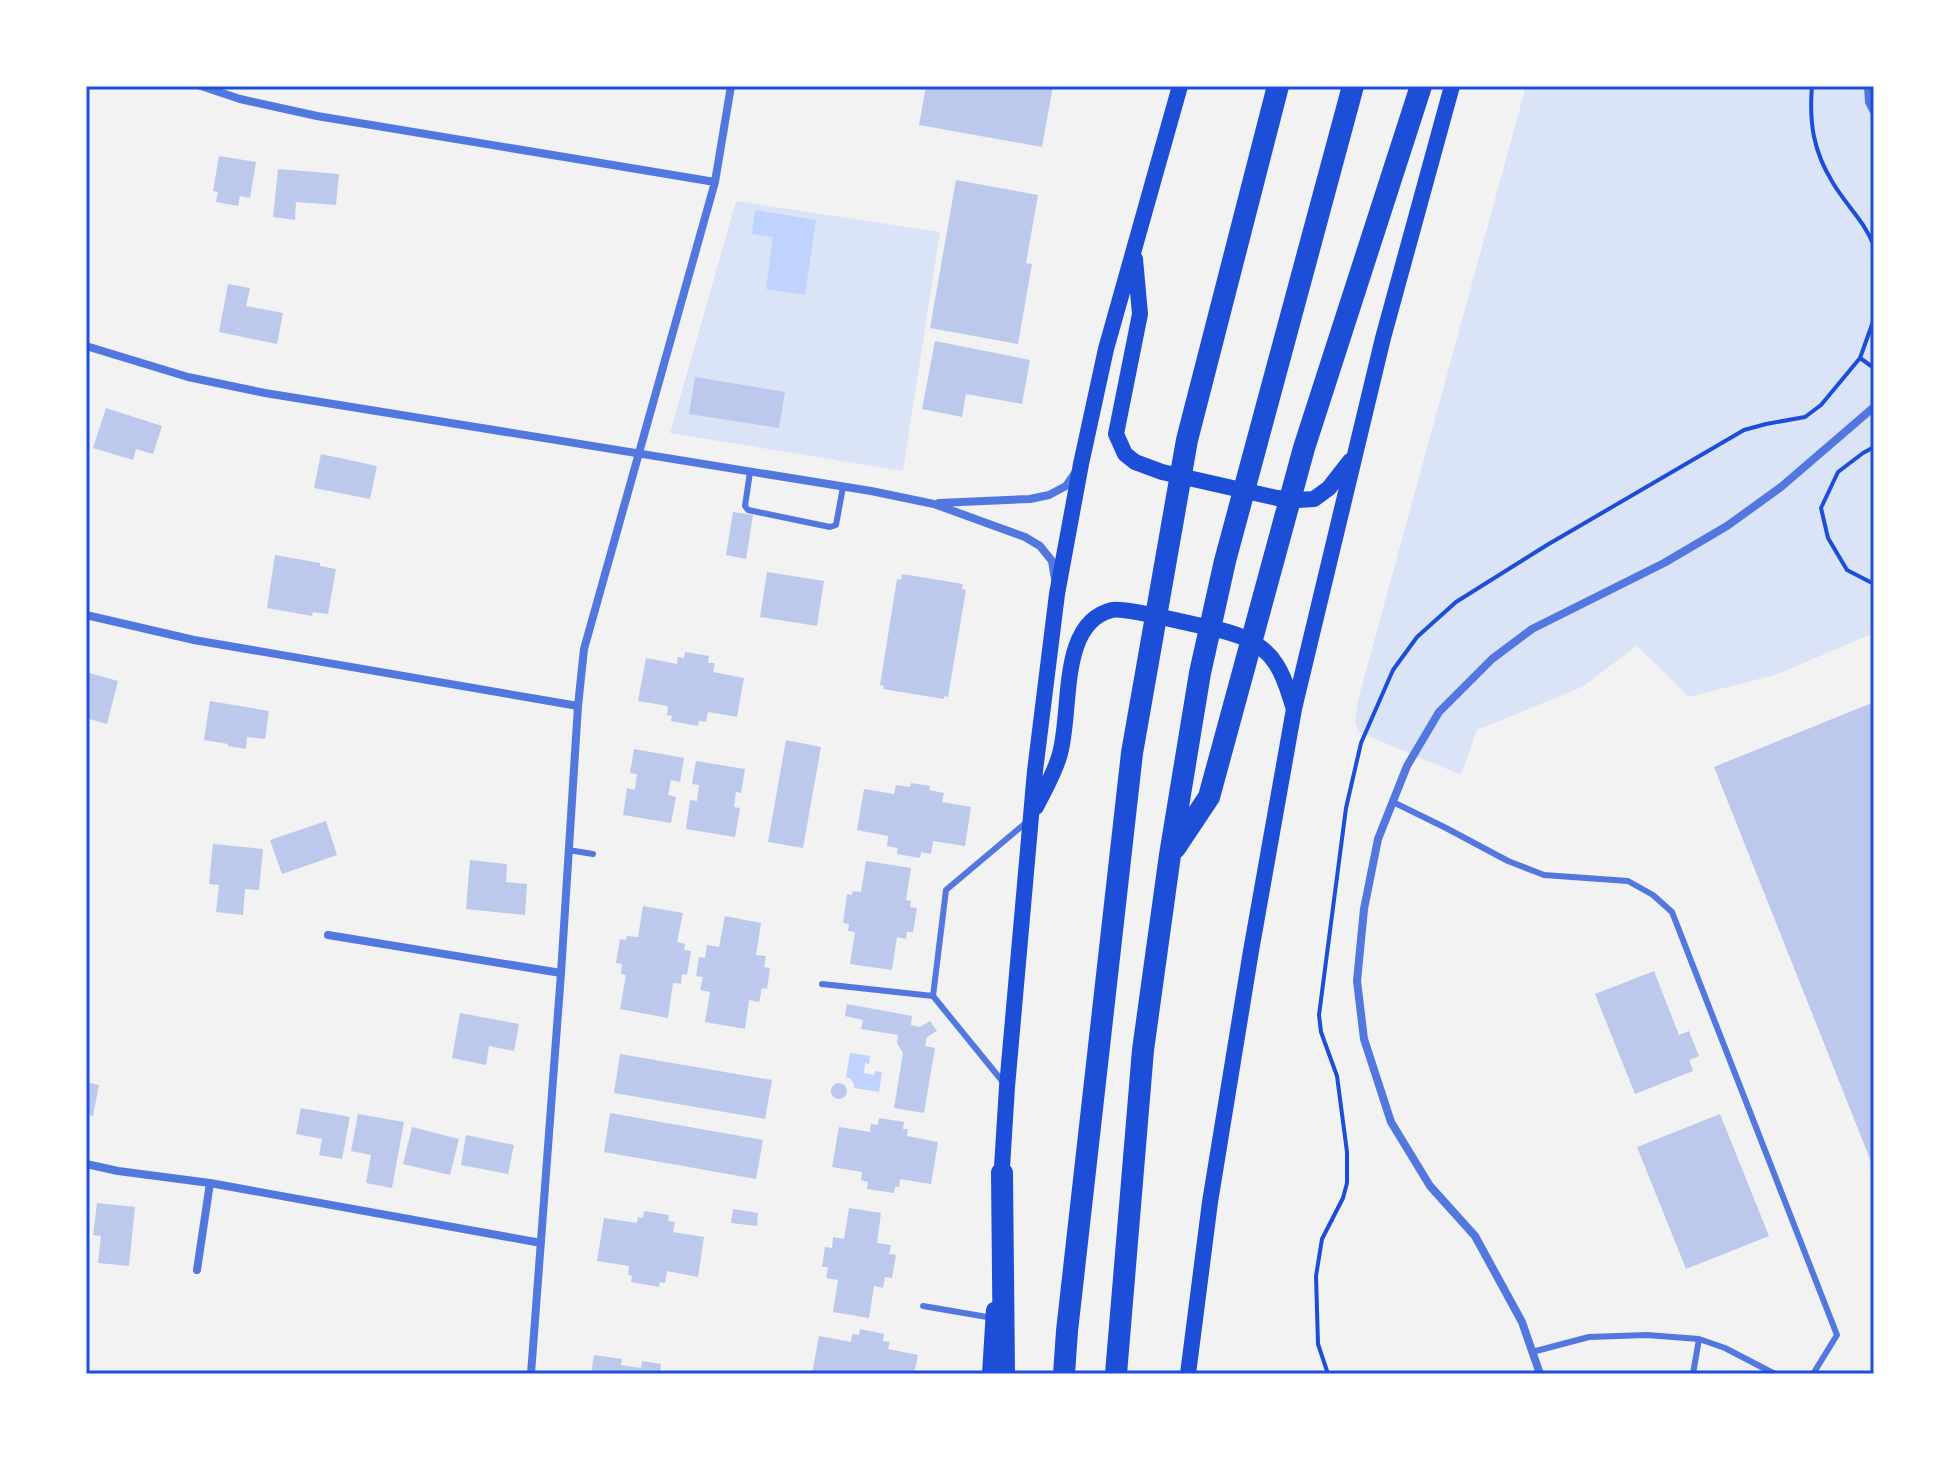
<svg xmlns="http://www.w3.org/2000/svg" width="1960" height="1460" viewBox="0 0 1960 1460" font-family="'IBM Plex Serif',serif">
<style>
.green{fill:#dbe4f7}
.water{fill:#bfd3fe}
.building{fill:#bdc9ec}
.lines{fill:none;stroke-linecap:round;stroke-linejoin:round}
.path{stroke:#1d4ed8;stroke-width:4}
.service{stroke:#5277de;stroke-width:6}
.minor{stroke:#5277de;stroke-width:8}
.secondary{stroke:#1d4ed8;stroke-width:16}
.motorway{stroke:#1d4ed8;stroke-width:22}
.neatline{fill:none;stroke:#1d4ed8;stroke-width:3}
</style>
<rect width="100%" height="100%" fill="#f2f2f2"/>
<path class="green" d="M1526 86H1874V633L1775 675 1689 697 1637 646 1582 687 1477 730 1461 775 1359 732 1355 723 1358 700Z
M736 201 940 232 903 471 670 433Z"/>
<path class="water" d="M755 210 816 220 805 295 766 289 773 237 752 234Z
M850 1053 870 1056 869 1064 865 1063 864 1073 874 1075 875 1071 882 1072 879 1092 854 1088V1084L850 1078H846Z"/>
<path class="building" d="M926 86H1053L1042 147 919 125Z
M219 156 256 162 250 198 240 196 238 206 216 202 218 192 213 191Z
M278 169 339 174 336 205 296 202 295 220 273 217Z
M956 180 1038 195 1026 263 1032 264 1018 344 930 328Z
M228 284 250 288 246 306 283 313 277 344 219 332Z
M935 341 1030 360 1022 404 966 394 962 417 922 409Z
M695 377 785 392 779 428 689 414Z
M106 408 162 426 153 454 136 449 133 460 93 448Z
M321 454 377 466 370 499 314 488Z
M733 512 753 515 746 559 726 555Z
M275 555 320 563V566L336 569 328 614 313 612 312 616 267 608Z
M767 572 824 581 817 626 760 617Z
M902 574 963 584 962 589 966 590 948 697 944 696V699L883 689 884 686 880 685 897 579 901 580Z
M685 652 709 656 708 663H715L713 672 744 678 737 717 708 712 706 722 699 721 698 726 671 721 672 716 667 715 668 706 638 701 646 658 677 664 678 657 684 658Z
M86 672 118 681 107 724 86 718Z
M210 701 269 711 265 739 247 737 246 749 228 746V744L204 740Z
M1874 702V1169L1714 767Z
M786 740 821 747 803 848 768 842Z
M634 749 684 758 680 782 671 780 668 795 676 797 671 823 623 815 627 788 635 790 637 774 630 773Z
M696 761 745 769 741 793 736 792 734 807 740 808 735 837 686 829 690 800 697 801 699 785 692 784Z
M911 783 930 786 929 790 944 793 942 802 971 807 965 846 933 841 931 854 921 852 920 858 897 854 898 848 887 846 888 836 857 830 864 789 894 794 896 785 910 787Z
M326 821 337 855 282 874 270 840Z
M213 844 263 849 259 890 245 889 243 915 216 912 219 885 209 884Z
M470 860 507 864 506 882 527 884 525 915 466 909Z
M866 861 911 868 906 900 911 901 910 907 917 908 913 932H907L906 939 897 937 892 970 850 964 855 932 848 931 849 924 843 923 847 894 852 895 853 891 861 892Z
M643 906 683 913 677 942 685 944 684 950 691 951 687 975 682 974 681 984 673 983 668 1018 620 1009 626 975 621 974 622 964 616 963 620 939 626 940 627 936 638 937Z
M725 916 761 923 756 955 766 956 764 967 770 968 767 989 762 988 759 1002 749 1000 745 1029 705 1022 710 992 700 990 703 977 696 976 699 957 705 958 707 945 719 947Z
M1654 971 1679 1035 1689 1031 1699 1056 1689 1060 1693 1071 1635 1094 1595 994Z
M847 1004 912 1016 911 1025 920 1027 930 1021 937 1031 927 1037 925 1046 935 1048 924 1113 894 1108 903 1053 897 1043 898 1035 861 1029 863 1020 845 1016Z
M460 1013 519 1024 514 1051 489 1046 486 1065 452 1058Z
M620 1054 772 1080 765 1119 614 1093Z
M86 1082 99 1085 93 1116 86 1114Z
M831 1091a8 8 0 1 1 16 0a8 8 0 1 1-16 0Z
M301 1108 350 1117 342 1159 319 1155 322 1139 296 1134Z
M610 1113 763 1140 756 1179 604 1152Z
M358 1114 404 1122 392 1188 366 1183 371 1155 351 1151Z
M1720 1114 1769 1236 1686 1269 1637 1147Z
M879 1118 904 1122 903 1129H908L907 1136 938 1142 931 1184 900 1179 899 1187H895L894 1193 867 1189 868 1182 861 1180 862 1172 832 1167 839 1127 870 1132 871 1124 878 1125Z
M412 1127 459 1139 450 1175 403 1164Z
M466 1135 514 1145 508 1174 461 1165Z
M97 1203 135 1207 129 1266 98 1263 101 1236 93 1235Z
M849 1208 881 1213 877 1243 891 1245 889 1254 896 1255 892 1278 885 1277 883 1288 874 1286 869 1318 833 1312 838 1280 826 1278 828 1267H822L825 1247 832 1248 833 1237 844 1239Z
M733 1209 758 1213 757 1226 731 1223Z
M644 1211 669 1215 668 1221 675 1222 673 1232 704 1237 698 1277 667 1271 665 1283 660 1282 659 1287 631 1282 632 1276 628 1275 629 1266 597 1261 604 1218 637 1223 638 1217 643 1218Z
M860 1329 884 1334 883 1341 890 1342 888 1349 918 1355 914 1374H812L819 1336 851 1342 852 1334 859 1335Z
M594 1355 622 1359 621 1365 641 1368 642 1361 661 1364 660 1374H591Z"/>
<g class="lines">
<path class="path" d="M1812 86C1809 122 1813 151 1833 183 1846 205 1865 222 1874 246
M1860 358 1874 368
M1874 447 1863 453 1838 472 1821 508 1828 538 1847 570 1874 584
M1328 1374 1318 1344 1316 1276 1322 1239 1343 1198 1347 1183V1152L1337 1076 1321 1032 1319 1015 1346 808 1361 743 1393 670 1417 637 1456 602 1547 545 1744 430 1766 424 1805 417 1821 405 1860 358 1874 319"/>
<path class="service" d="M750 472 745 506 748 510 830 527 836 525 843 487
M1393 802 1446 828 1508 861 1544 875 1628 881 1653 895 1672 912 1837 1335 1813 1374
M568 850 593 854
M822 984 933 996
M1003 1082 933 996 946 890 1028 821
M923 1306 993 1318
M1532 1352 1589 1337 1647 1335 1699 1339 1725 1348 1775 1374
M1693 1374 1699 1339"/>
<path class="minor" d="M201 86 240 99 317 116 715 182
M1868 86 1869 102 1874 112
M86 346 188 377 265 393 871 491 934 504 1025 537 1040 546 1052 561 1055 579
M939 503 1030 499 1049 495 1066 486 1075 473
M86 615 194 640 578 706
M328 935 561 973
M86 1164 118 1171 210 1183 541 1243
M197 1270 210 1183
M531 1374 561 973 578 706 584 649 715 182 731 86
M1540 1374 1522 1322 1475 1236 1430 1186 1391 1122 1364 1039 1357 981 1364 909 1378 839 1407 766 1439 712 1492 659 1532 629 1664 563 1727 526 1781 487 1874 407"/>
<path class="secondary" d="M1135 259 1140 314 1116 434 1125 454 1135 462 1162 472 1277 498 1298 500 1314 499 1329 488 1350 461
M1036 807C1044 791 1054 774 1059 757 1073 715 1057 623 1112 610 1124 607 1185 623 1202 626 1228 631 1261 639 1276 664 1285 677 1289 694 1294 709
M1001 1183 1007 1087 1035 771 1057 594 1081 464 1106 349 1180 86
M990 1374 994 1310
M1188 1374 1210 1202 1251 951 1294 709 1383 338 1452 86"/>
<path class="motorway" d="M1175 848 1209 797 1304 448 1421 86
M1002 1173 1004 1374
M1064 1374 1067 1331 1132 753 1187 440 1278 86
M1116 1374 1143 1050 1170 855 1200 673 1225 561 1353 86"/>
</g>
<rect width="1960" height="1460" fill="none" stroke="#ffffff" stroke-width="176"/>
<rect x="88" y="88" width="1784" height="1284" class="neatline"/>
</svg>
